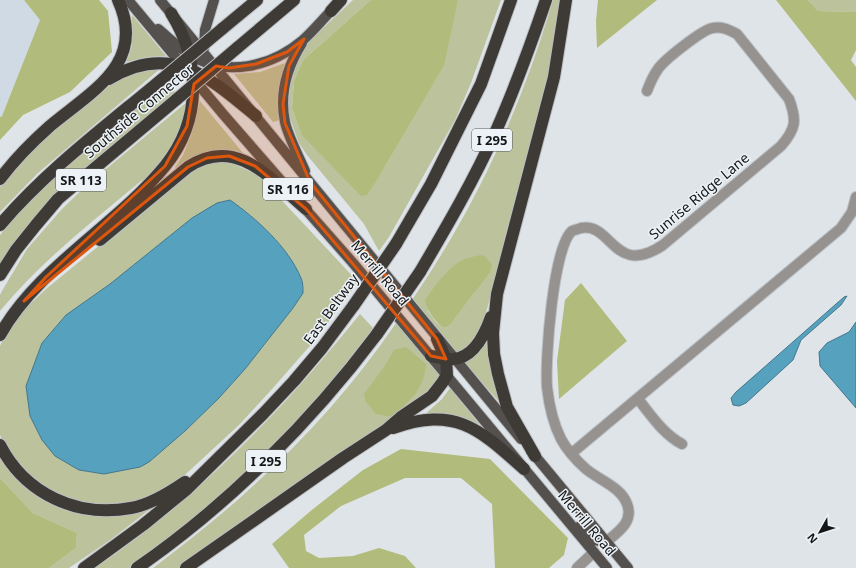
<svg xmlns="http://www.w3.org/2000/svg" width="856" height="568" viewBox="0 0 856 568" font-family="'Noto Sans',sans-serif">
<style>
.built{fill:#cfdae4}
.green{fill:#bbc29c;fill-rule:evenodd}
.forest{fill:#b1bb7b}
.water{fill:#56a1be;stroke:#42778c}
.lines{fill:none;stroke-linecap:round;stroke-linejoin:round}
.minor-casing{stroke:#bbbfc3;stroke-width:12}
.major-casing{stroke:#bbbfc3;stroke-width:12}
.highway-casing{stroke:#bbbfc3;stroke-width:14}
.minor{stroke:#959290;stroke-width:10}
.major{stroke:#54504d;stroke-width:10}
.highway{stroke:#3e3a36;stroke-width:12}
.highway-bridge-casing{stroke:#bbbfc3;stroke-width:14;stroke-linecap:butt}
.highway-bridge{stroke:#3e3a36;stroke-width:12}
.marked{fill:#dd560d;fill-opacity:0.2;stroke:#dd560d;stroke-width:3;stroke-linejoin:round}
.labels{text-anchor:middle;stroke-width:3;stroke-linejoin:round;paint-order:stroke}
.shield{fill:#ecf2f6;stroke:#56585b;stroke-width:1}
.shield-label{font-size:13px;font-weight:bold;fill:#151618}
.street-label{font-size:14px;fill:#151618;stroke:#ecf2f6}
</style>
<rect width="100%" height="100%" fill="#dfe4e9"/>
<path class="built" d="M0 0H24L40 20 2 116 0 117Z"/>
<path class="green" d="M353 0H371L303 60 294 81 292 108 301 134 380 175 411 121 453 19 458 0H501L471 83 455 120 389 237 379 251 364 224 307 155 299 143 287 110 289 85 296 61 306 44Z
M553 0H563L556 47 496 277 479 337 464 352 455 353 412 300C476 206 521 109 553 0ZM479 255 475 292 451 324 447 327 443 328 436 322 428 311 471 258Z
M808 0H856V12L818 11Z
M132 15 133 16 166 56 147 57 127 62V60C136 43 130 32 132 15Z
M285 63C278 82 278 100 280 120L273 122 234 74 260 72Z
M161 68 38 173 0 212V187L28 154 51 133 96 98 113 82 129 74 146 70Z
M168 84 175 92 59 191 32 220 0 264V235C49 177 109 130 168 84Z
M188 101 187 111 173 148 148 178 141 181C92 222 41 261 0 311V295L2 291 27 249 62 209 88 184Z
M200 101 243 153 242 156 176 170 175 167 183 155 191 136Z
M229 162 259 176 358 282 315 340 273 388 239 425 175 484 139 502 112 507 68 500 36 483 6 448 0 435V346L4 337 22 312 46 289 155 200 193 170 210 163ZM230 200C257 219 288 247 301 278 303 282 303 288 303 293L293 308 245 369 219 398 185 431 149 462 120 471 104 474 79 470 30 416 26 386 42 343 66 315 110 284 192 218Z
M360 314 373 328 348 362 320 396 248 473 162 545 130 568H95C198 498 283 410 360 314Z
M396 323 440 375 436 387 181 568H153C187 542 222 515 254 485 307 437 356 382 396 323Z
M488 339 502 405 463 361C475 356 481 351 488 339Z
M450 388 479 424 476 426 424 415 442 399Z
M0 455 44 499 141 511 149 510 110 540 69 568H49L76 548 77 533 33 513 0 478Z"/>
<path class="forest" d="M24 0H99L108 11 112 52 70 92 23 115 0 140V117L2 116 40 20Z
M371 0H458L444 65 380 175 367 195 361 196 301 134 292 108 294 81 303 60Z
M598 0H657L597 48 596 21Z
M776 0H808L818 11 856 12V50L851 60 856 67V101Z
M479 255 485 256 492 265 490 272 451 324 447 327 443 328C434 320 428 312 425 301 431 290 449 267 461 261 466 258 473 257 479 255Z
M581 283 627 341 559 399 557 361 565 300Z
M406 347 426 364C423 392 411 398 393 417L376 414 366 402 364 394 384 367 394 350Z
M401 449 490 459 568 538 564 555 549 568H495L492 504 461 478H405L341 506 304 535 306 551 319 558 353 556 379 548 405 556 416 568H289L272 544 313 509 363 470Z
M0 478 33 513 77 533 76 548 49 568H0Z"/>
<path class="water" d="M230 200C257 219 288 247 301 278 303 282 303 288 303 293L293 308 245 369 219 398 185 431 149 462 140 467 104 474 79 470 55 456 42 440 30 416 26 386 42 343 66 315 110 284 192 218 217 203Z
M847 296 841 305 801 340 793 360 746 403 739 406 733 405 731 398 736 392 844 297Z
M856 322V408L820 366 819 352 827 343 849 332Z"/>
<g class="lines">
<g class="minor-casing">
<path id="minor" d="M638 399C651 415 663 434 682 444
M572 453 841 228 852 212 856 197
M606 542C618 532 634 522 627 504 621 487 599 480 586 469 577 461 567 450 561 439 553 423 549 405 547 387 545 360 553 247 572 231 574 230 579 229 581 228 612 222 614 278 663 245L781 146C796 129 797 120 789 99L737 34C729 30 722 26 713 28 703 29 664 60 658 69 653 76 650 83 647 91
M577 568 594 552"/>
</g>
<g class="major-casing">
<path id="major" d="M128 0 223 114 284 184
M160 0C281 146 400 293 521 439
M158 29C168 37 178 47 189 54 226 78 271 67 303 40 313 31 322 20 331 11
M302 43C287 67 279 93 285 122 288 136 299 157 305 171
M204 48 205 30 214 0
M301 204 353 263 607 568
M531 451 628 568
M580 526 594 540 606 542"/>
</g>
<g class="highway-casing">
<path id="highway" d="M331 11 341 0
M222 29 257 0
M237 48 294 0
M109 79C171 41 210 78 256 116
M0 179C15 159 32 142 50 126 92 91 147 63 118 0
M0 225C47 170 106 126 161 80
M100 240 188 167C236 135 271 179 306 209
M396 244 431 184 481 84 511 0
M420 272C447 226 474 180 496 131 515 88 531 44 546 0
M0 275 16 250 36 225 58 199 177 99
M0 335C37 268 117 225 165 166 202 120 201 61 171 13
M431 356C438 357 445 360 453 359 474 358 485 334 491 317
M393 428C456 406 479 429 524 469
M0 445C25 494 77 518 131 508 150 505 169 493 185 482
M535 456 507 407 498 374 494 354 493 333 497 294 554 77 566 0
M84 568 143 525 187 489 263 414 294 381 322 348 354 305
M137 568C228 505 311 422 377 334
M186 568 343 458 386 430 401 417 432 396 442 383 447 375 446 359 437 339"/>
</g>
<use href="#minor" class="minor"/>
<use href="#major" class="major"/>
<use href="#highway" class="highway"/>
<g class="highway-bridge-casing">
<path id="highway-bridge" d="M161 80 222 29
M177 99 237 48
M354 305 396 244
M377 334 420 272"/>
</g>
<use href="#highway-bridge" class="highway-bridge"/>
</g>
<path class="marked" d="M304 39 289 66 283 104 285 123 310 182 437 339 446 359 431 356 306 209 255 166 229 156 207 158 188 167 24 301 46 277 165 166 187 126 194 84 216 66 229 68 256 64 287 52Z"/>
<g class="labels">
<g class="shield">
<rect x="472" y="129" width="40" height="22" rx="3"/>
<rect x="56" y="169" width="50" height="22" rx="3"/>
<rect x="263" y="178" width="50" height="22" rx="3"/>
<rect x="246" y="450" width="40" height="22" rx="3"/>
</g>
<g class="shield-label">
<text x="492" y="145">I 295</text>
<text x="81" y="185">SR 113</text>
<text x="288" y="194">SR 116</text>
<text x="266" y="466">I 295</text>
</g>
<g class="street-label">
<text transform="translate(139 111) rotate(-40)" y="5">Southside Connector</text>
<text transform="translate(699 196) rotate(-40)" y="5">Sunrise Ridge Lane</text>
<text transform="translate(380 273) rotate(50)" y="5">Merrill Road</text>
<text transform="translate(331 309) rotate(-54)" y="5">East Beltway</text>
<text transform="translate(587 523) rotate(50)" y="5">Merrill Road</text>
</g>
</g>
<g transform="translate(820 532) rotate(231)" stroke="#ecf2f6" stroke-width="3" paint-order="stroke">
<path d="M0-3L7 15L0 10L-7 15Z" fill="#151618"/>
<text y="-6" font-size="11" font-weight="bold" text-anchor="middle" fill="#151618">N</text>
</g>
</svg>
